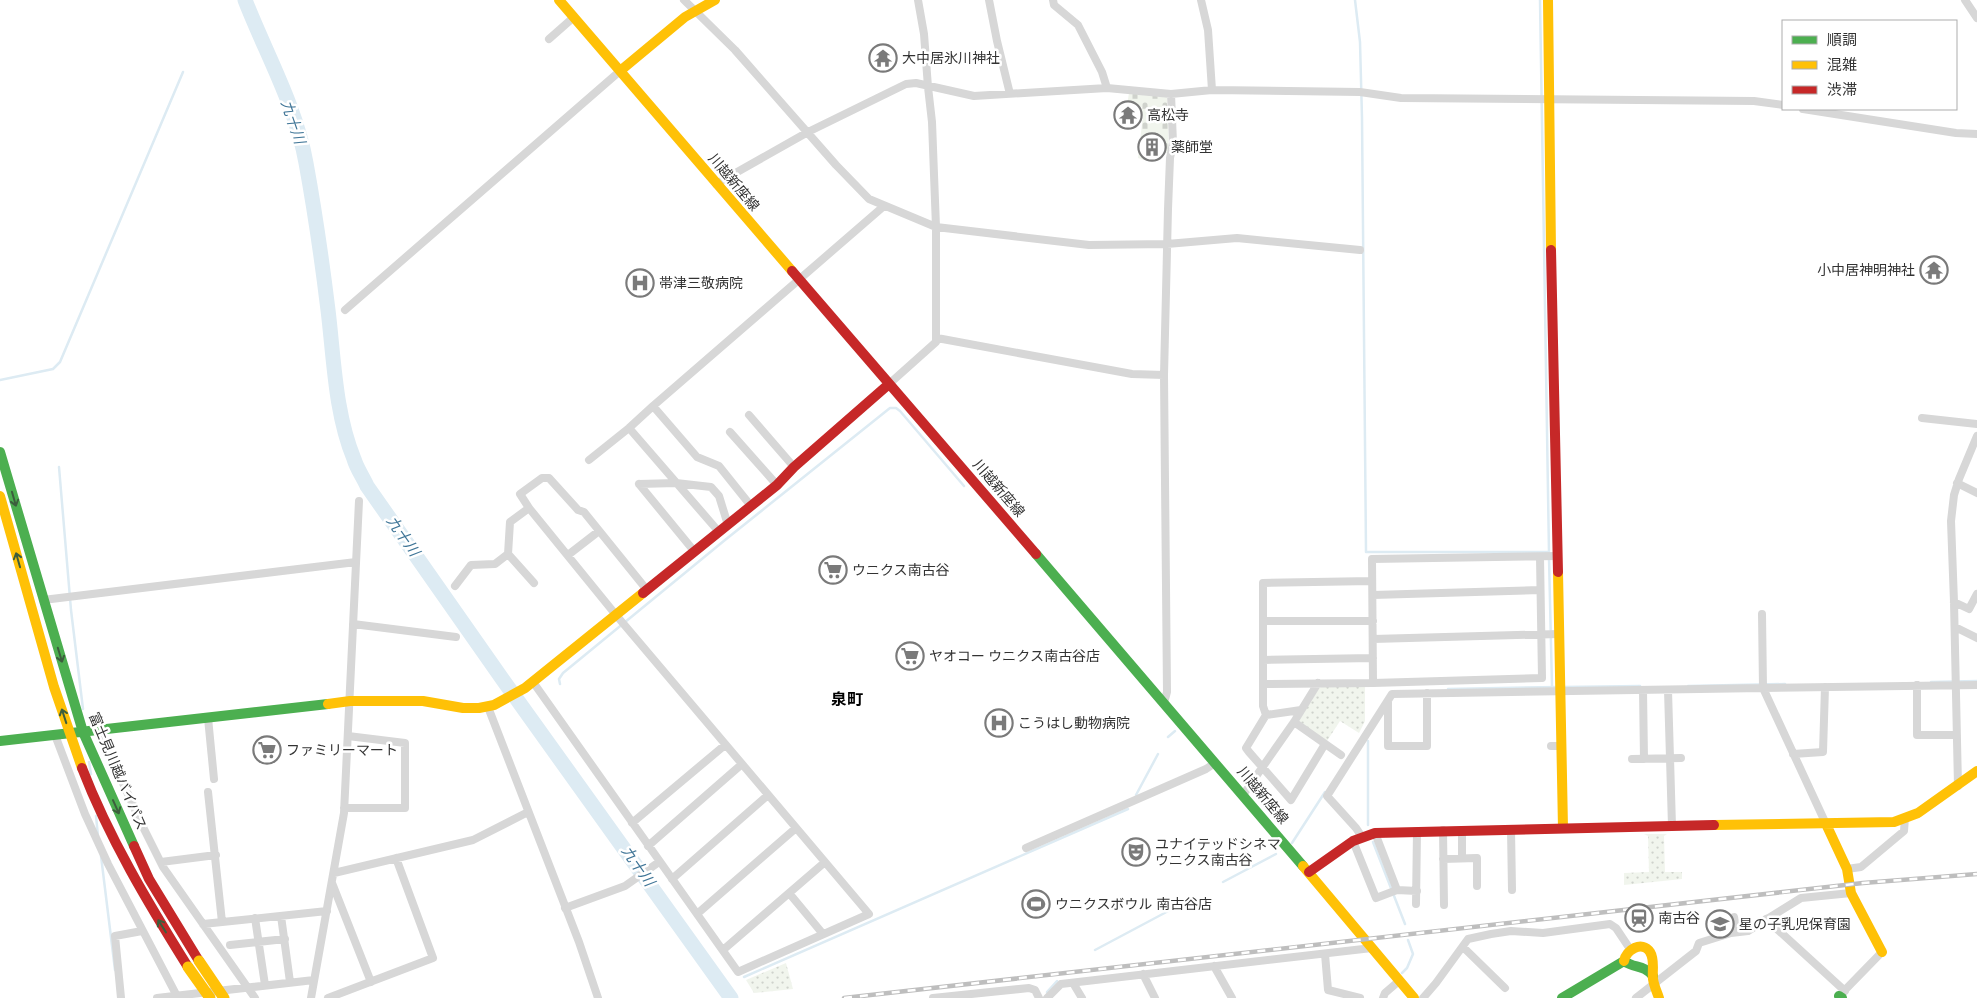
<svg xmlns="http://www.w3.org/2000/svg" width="1977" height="998" viewBox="0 0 1977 998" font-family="'IBM Plex Sans','Noto Sans JP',sans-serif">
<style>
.cemetery{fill:url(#cemetery-stones)}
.park{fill:url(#park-dots)}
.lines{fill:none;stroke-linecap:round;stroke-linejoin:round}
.stream{stroke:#ddebf3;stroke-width:2.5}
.river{stroke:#ddebf3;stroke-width:15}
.street{stroke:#d7d7d7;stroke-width:8}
.fast{stroke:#4caf50;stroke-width:10}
.slow{stroke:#ffc107;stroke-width:10}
.jam{stroke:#c62828;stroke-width:10}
.rail-casing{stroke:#bebebe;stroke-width:4.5}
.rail{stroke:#fff;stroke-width:2.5;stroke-dasharray:8;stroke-linecap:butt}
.slow-bridge{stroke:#ffc107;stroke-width:11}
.oneway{stroke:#3c5e3d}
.labels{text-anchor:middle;stroke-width:5;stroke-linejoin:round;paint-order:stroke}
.poi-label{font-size:14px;fill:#333;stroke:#fff;text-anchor:start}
.street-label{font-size:14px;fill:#333;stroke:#fff}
.water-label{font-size:15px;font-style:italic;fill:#3f7597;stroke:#fff}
.quarter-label{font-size:16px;font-weight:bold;fill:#000;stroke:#fff}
</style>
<defs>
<pattern id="cemetery-stones" width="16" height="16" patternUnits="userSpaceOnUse" patternTransform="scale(1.25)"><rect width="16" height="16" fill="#f1f5ed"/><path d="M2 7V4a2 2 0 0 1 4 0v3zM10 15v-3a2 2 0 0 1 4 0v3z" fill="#cfd2cc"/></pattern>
<pattern id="park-dots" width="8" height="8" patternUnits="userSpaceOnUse" patternTransform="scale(1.25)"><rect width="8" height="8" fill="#f1f5ed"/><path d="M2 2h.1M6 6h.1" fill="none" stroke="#cfd2cc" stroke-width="1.8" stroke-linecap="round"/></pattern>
</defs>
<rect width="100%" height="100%" fill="#fff"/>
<path class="cemetery" d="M1129 93 1167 97 1169 153H1165L1164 140 1146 139 1144 160 1138 158 1143 115 1140 114 1142 107 1127 105Z"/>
<path class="park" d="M1323 686H1365V721L1359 733 1340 721 1327 741 1300 724 1299 720 1319 688Z
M1644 834H1667L1664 836 1665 872H1682V879L1624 885V873L1649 872 1648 836Z
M786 963 793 989 754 993 746 980Z"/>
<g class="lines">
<path class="stream" d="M1355 0 1360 42 1362 118 1366 552H1549
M1540 0 1549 553
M0 380 53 369 60 362 183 72
M59 467 71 610 83 709
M1549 558 1552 687
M1931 682 1977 681
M560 684 559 679 563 673 725 540 890 408H896L900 411 964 486
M1688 686 1785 684
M1563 687 1640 686
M1448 689 1558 687
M1168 737 1175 731
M1368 741V825
M89 762 91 774
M1136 795 1158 754
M96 816 98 836
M1373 842 1405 924
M1292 843 1325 792
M101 856 115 970
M1223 882 1276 854
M1095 950 1189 900
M1402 973 1407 968 1413 954 1408 940
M744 977 1128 809
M1047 992 1057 981"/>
<path class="river" d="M245 0C266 54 296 106 306 163 315 212 322 261 328 310 334 359 335 413 354 459 357 469 363 477 367 486L503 680 731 998"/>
<path class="street" d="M684 0 735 50 836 165 869 199 936 227V342L889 384
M918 0 924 34 928 87 932 122 936 227 1089 245 1167 244 1237 238 1360 250
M989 0 997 41 1010 94
M1053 0 1054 5 1078 25 1102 72 1107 88
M1201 0 1208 30 1212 90
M1965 0 1977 18
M549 39 574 17
M1803 109 1956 133 1977 134
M716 184 808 132 906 84 916 83 974 96 1107 88 1171 94 1212 90 1360 92 1401 98 1754 101 1783 105
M345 310 620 71
M937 338 1132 374 1164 375 1167 692 1164 703
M1164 375 1168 209 1170 158 1173 143 1171 94
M653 406 884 206
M749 415 794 467
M1922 418 1977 424
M629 428 719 532
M730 432 777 485
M589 460 629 428 653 406 697 457 719 466 751 506
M1957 483 1977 493
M639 484 676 483 711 487 719 496 728 525
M639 484 694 551
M529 508 520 494 542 478H549L578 510 584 512 647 590
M568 555 599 531
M1372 581 1263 583V684L1373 683 1542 678 1540 557
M455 586 471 565 495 564 508 554
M1373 595 1540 590
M43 600 356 562
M1954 602 1969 609 1977 594
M1762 614 1763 688 1977 685
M1263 621H1373
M353 624 456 637
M1955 627 1977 638
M1373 639 1558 634
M1263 660 1373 658
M533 682 738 972 869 914 616 615 529 508 510 522 508 554 534 583
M1373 683 1372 559 1557 556
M1263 684V706L1266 715
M1917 685V735H1957
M1643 690 1644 759
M1668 690 1672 826
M1388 702V746H1427V693
M488 707 579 942 598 998
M1301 710 1266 715 1246 748 1249 752 1291 800 1325 744
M208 718 214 779
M1294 722 1341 755
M99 731 144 829 163 867 255 998
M55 735 85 814 108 864 178 998
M1551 746H1561
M1793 754 1823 752 1825 687
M1632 759 1681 758
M1958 786 1954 602 1951 521 1954 495 1959 479 1977 436
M208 792 222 922
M1243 795 1294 722 1318 683
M344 808H405V743L348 736
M632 823 725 745
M1511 829 1512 890
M1443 830 1444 905
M1462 830V858
M1375 833 1397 890
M1362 837 1356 828 1327 796 1392 694 1763 688 1826 824
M1353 841 1376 898 1397 890 1417 891
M648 846 742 764
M1026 848 1206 769 1215 763
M1443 859 1477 858V886
M161 862 216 855
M1847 869 1861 867 1904 831 1905 818
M334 873 473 840 528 812
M672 879 768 795
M332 883 371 982
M789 893 823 934
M1416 904 1417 831
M565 908 625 886 659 862
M697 914 796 828
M281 916 290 982
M1734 917 1738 932
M255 918 265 985
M1766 919 1845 991
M203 924 327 911
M230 945 285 939
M1463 947 1505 988
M723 950 825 862
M1325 954 1328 990 1360 998
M1214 966 1232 998
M1143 974 1155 998
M1073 983 1082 998
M1842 993 1882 952
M121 998 115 936 142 931
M157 998 314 980
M311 998 344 813 359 501
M328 998 433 958 396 858
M933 998 1029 988 1035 990 1039 998
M1047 998 1061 984 1372 948
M1383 998 1385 993 1399 981
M1423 998 1436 983 1468 939 1491 934 1511 931 1543 933 1610 924 1616 928 1630 949
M1636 998 1696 951 1699 943 1731 933 1748 931 1801 898 1851 893"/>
<path class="fast" d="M0 452 83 732 134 846
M1036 554 1303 866
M0 741 328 704
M1624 961C1635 969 1643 964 1653 976
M1839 996 1842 998
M1562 998 1624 961"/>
<path class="slow" d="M559 0 792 271
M1548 0 1551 250
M620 71 685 17 715 0
M0 496 54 687 82 768
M1558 572 1563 828
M328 704 350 701H423L463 708H479L494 705 525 688 643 593
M1826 824 1847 869 1851 893 1882 952
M1714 825 1894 822 1918 813 1977 771
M1303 866 1414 998
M1624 961C1626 950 1642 940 1650 952 1655 960 1652 970 1653 979 1654 986 1657 992 1659 998"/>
<path class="jam" d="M1551 250 1558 572
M792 271 1036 554
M643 593 777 485 794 467 889 384
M82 768C109 838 148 903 188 967
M134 846 149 879 199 961
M1309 872 1353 841 1375 833 1714 825"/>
<g class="rail-casing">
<path id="rail" d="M844 998 1863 883 1977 874"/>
</g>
<use href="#rail" class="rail"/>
<path class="slow-bridge" d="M199 961 224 998
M188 967 210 998"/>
</g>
<defs><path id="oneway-shaft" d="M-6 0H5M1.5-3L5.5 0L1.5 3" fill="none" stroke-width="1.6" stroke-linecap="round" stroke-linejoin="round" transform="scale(1.25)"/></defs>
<g class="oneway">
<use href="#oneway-shaft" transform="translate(14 499) rotate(74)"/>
<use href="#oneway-shaft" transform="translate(18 560) rotate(-106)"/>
<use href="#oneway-shaft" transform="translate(60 655) rotate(73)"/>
<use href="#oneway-shaft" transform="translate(64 716) rotate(-108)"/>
<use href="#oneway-shaft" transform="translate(116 807) rotate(66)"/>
<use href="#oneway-shaft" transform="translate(162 926) rotate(-122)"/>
</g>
<defs>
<g id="temple-ring" transform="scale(1.4375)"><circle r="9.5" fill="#fff" stroke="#7a7a7a" stroke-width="1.5"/><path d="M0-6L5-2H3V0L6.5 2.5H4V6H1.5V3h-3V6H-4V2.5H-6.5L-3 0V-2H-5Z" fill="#7a7a7a"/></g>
<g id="building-ring" transform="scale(1.4375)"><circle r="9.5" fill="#fff" stroke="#7a7a7a" stroke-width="1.5"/><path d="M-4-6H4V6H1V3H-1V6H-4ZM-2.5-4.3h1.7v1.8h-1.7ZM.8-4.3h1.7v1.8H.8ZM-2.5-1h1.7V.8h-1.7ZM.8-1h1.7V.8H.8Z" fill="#7a7a7a"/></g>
<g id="hospital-ring" transform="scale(1.4375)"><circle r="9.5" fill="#fff" stroke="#7a7a7a" stroke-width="1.5"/><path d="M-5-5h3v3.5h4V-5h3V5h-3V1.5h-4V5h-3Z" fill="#7a7a7a"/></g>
<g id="supermarket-ring" transform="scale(1.4375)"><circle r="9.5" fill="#fff" stroke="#7a7a7a" stroke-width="1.5"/><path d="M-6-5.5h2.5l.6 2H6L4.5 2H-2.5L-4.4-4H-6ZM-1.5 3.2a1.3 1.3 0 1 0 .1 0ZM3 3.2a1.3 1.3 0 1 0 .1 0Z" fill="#7a7a7a"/></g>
<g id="theatre-ring" transform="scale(1.4375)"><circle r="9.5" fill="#fff" stroke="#7a7a7a" stroke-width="1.5"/><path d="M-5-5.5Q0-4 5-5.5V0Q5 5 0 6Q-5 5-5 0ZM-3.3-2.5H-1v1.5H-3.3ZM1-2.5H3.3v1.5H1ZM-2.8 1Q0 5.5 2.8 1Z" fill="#7a7a7a"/></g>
<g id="stadium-ring" transform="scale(1.4375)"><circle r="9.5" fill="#fff" stroke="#7a7a7a" stroke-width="1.5"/><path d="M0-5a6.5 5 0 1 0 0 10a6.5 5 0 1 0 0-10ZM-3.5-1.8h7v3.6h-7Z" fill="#7a7a7a"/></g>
<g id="station-ring" transform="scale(1.4375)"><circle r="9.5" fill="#fff" stroke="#7a7a7a" stroke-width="1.5"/><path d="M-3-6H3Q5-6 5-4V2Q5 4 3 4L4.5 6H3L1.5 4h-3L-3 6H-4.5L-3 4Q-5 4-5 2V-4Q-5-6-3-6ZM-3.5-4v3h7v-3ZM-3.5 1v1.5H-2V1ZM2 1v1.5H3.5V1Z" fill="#7a7a7a"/></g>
<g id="school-ring" transform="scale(1.4375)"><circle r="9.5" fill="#fff" stroke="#7a7a7a" stroke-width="1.5"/><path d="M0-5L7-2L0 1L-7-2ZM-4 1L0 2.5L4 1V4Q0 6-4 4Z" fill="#7a7a7a"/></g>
</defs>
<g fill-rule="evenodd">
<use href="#temple-ring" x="883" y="58"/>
<use href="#temple-ring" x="1128" y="115"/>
<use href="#building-ring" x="1152" y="147"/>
<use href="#temple-ring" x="1934" y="270"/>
<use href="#hospital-ring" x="640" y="283"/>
<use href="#supermarket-ring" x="833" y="570"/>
<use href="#supermarket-ring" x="910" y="656"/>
<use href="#hospital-ring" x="999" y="723"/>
<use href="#supermarket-ring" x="267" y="750"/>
<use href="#theatre-ring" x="1136" y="852"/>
<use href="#stadium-ring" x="1036" y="904"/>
<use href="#station-ring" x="1639" y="918"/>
<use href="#school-ring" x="1720" y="924"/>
</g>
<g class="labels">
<g class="poi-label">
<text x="902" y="63">大中居氷川神社</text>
<text x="1147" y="120">高松寺</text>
<text x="1171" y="152">薬師堂</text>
<text x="1915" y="275" text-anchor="end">小中居神明神社</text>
<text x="659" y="288">帯津三敬病院</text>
<text x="852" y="575">ウニクス南古谷</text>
<text x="929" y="661">ヤオコー ウニクス南古谷店</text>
<text x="1018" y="728">こうはし動物病院</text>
<text x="286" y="755">ファミリーマート</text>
<text x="1155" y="849">ユナイテッドシネマ<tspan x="1155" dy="16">ウニクス南古谷</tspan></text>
<text x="1055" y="909">ウニクスボウル 南古谷店</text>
<text x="1658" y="923">南古谷</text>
<text x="1739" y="929">星の子乳児保育園</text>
</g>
<g class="street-label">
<text transform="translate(734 182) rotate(50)" y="5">川越新座線</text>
<text transform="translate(999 488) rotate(49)" y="5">川越新座線</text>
<text transform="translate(118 771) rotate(67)" y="5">富士見川越バイパス</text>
<text transform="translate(1263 795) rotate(50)" y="5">川越新座線</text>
</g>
<g class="water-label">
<text transform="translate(293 122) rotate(71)" y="5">九十川</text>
<text transform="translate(403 536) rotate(55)" y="5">九十川</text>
<text transform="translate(638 866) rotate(55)" y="5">九十川</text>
</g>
<g class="quarter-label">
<text x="847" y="705">泉町</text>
</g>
</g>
<rect x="1782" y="20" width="175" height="90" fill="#ffffff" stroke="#adadad"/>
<rect x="1792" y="36" width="25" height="8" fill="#4caf50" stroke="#adadad"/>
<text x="1827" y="45" font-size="15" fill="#333333">順調</text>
<rect x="1792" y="61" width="25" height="8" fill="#ffc107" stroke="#adadad"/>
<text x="1827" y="70" font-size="15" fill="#333333">混雑</text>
<rect x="1792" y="86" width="25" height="8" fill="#c62828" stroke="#adadad"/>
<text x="1827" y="95" font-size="15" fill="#333333">渋滞</text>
</svg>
